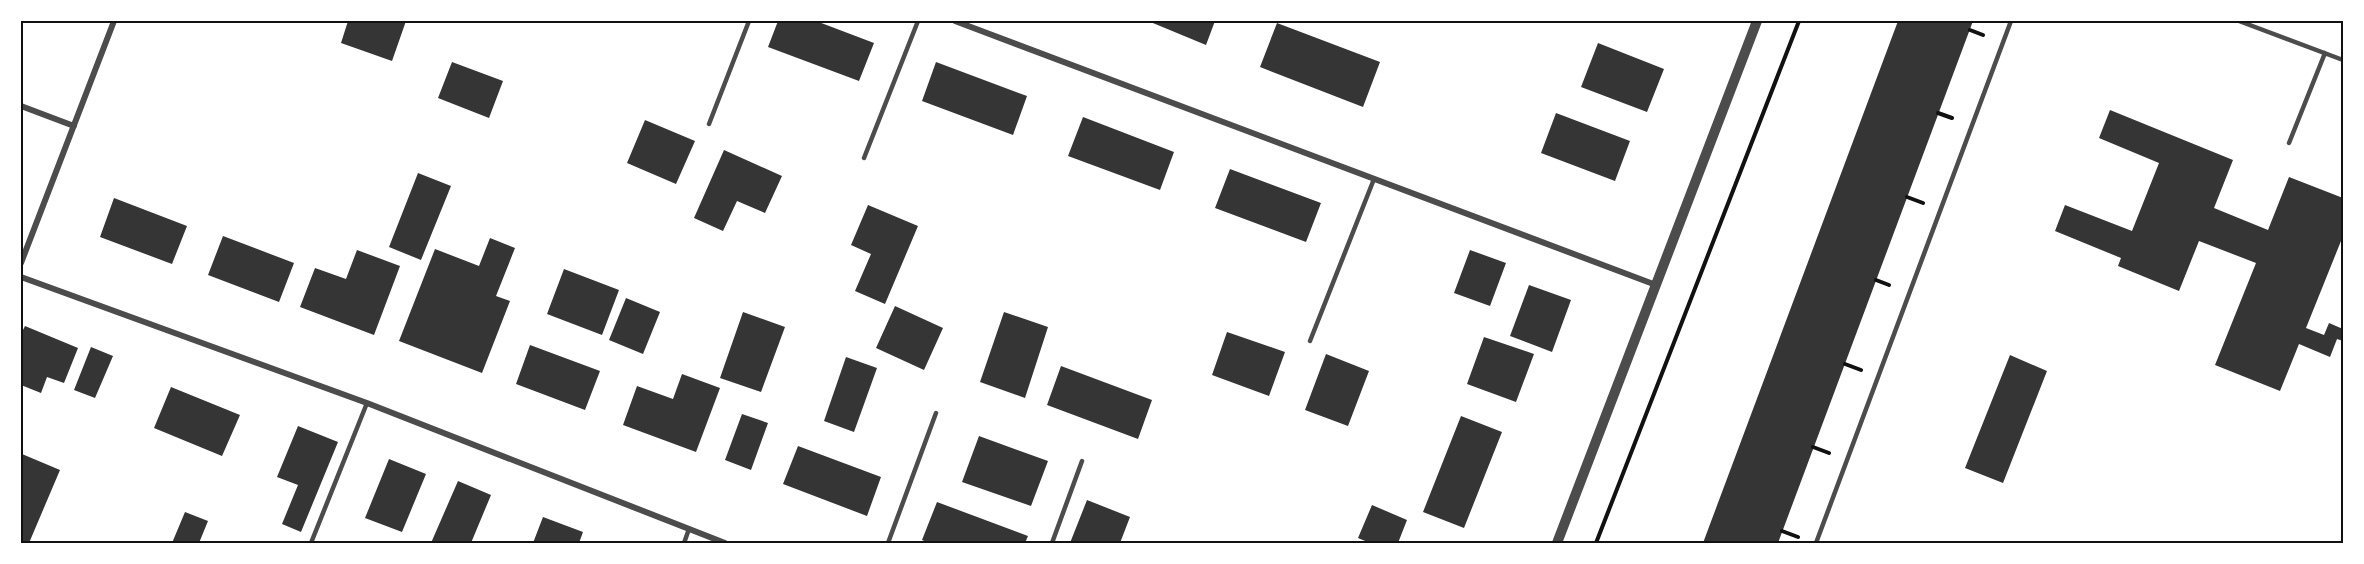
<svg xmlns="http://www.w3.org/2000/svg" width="2364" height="564" viewBox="0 0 2364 564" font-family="'PT Sans',sans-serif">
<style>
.building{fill:#353535}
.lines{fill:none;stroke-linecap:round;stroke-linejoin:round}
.path{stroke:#111;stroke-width:4}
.service{stroke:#4c4c4c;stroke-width:4.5}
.minor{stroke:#4c4c4c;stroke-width:6}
.tertiary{stroke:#4c4c4c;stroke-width:10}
.neatline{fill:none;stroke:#111;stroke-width:2}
</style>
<rect width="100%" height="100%" fill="#fff"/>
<path class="building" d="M348 21H406L392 61 341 43Z
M778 21H816L874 43 859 81 768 47Z
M1148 21H1215L1206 45Z
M1898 21H1973L1778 543H1703Z
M1277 23 1380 62 1363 107 1260 67Z
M1598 43 1664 69 1647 112 1581 87Z
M452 62 503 81 489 118 438 98Z
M936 62 1027 96 1013 135 922 101Z
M2110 110 2233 160 2214 208 2268 230 2289 177 2343 198V236L2306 328 2324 335 2329 323 2343 329V341L2337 339 2330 357 2299 344 2280 391 2215 365 2256 263 2199 241 2179 291 2118 266 2121 258 2055 231 2065 205 2132 231 2159 163 2099 138Z
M1556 113 1630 141 1615 181 1541 153Z
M1083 117 1174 152 1160 190 1068 156Z
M645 120 695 141 676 184 627 163Z
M724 150 782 176 765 213 737 201 723 231 694 218Z
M1230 169 1321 203 1306 242 1215 208Z
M418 173 451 186 421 260 389 247Z
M114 198 187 226 172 264 100 237Z
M868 205 918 226 885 304 855 291 871 254 851 245Z
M223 236 294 263 279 302 208 275Z
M490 238 515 248 496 296 510 301 482 373 399 341 435 249 479 266Z
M357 250 400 266 374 335 300 307 315 268 346 279Z
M1470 250 1506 263 1490 306 1454 293Z
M564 269 619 290 602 335 547 314Z
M1529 285 1571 300 1552 352 1510 336Z
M626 298 660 312 643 354 609 340Z
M895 306 943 328 924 370 876 348Z
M743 312 785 327 761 392 720 378Z
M1004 312 1048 327 1025 398 980 382Z
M25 326 78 348 64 383 47 377 41 393 21 385V334Z
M1227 332 1285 352 1269 396 1212 375Z
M1484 337 1534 354 1516 402 1467 384Z
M530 345 600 371 585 410 516 384Z
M91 347 113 356 95 398 74 390Z
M1326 354 1369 371 1348 426 1305 410Z
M2010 355 2047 371 2003 483 1965 468Z
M846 357 877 368 854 432 824 421Z
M1061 366 1152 400 1138 439 1047 405Z
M682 374 720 388 696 452 623 425 637 386 673 399Z
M171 387 240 415 222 456 154 428Z
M742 414 768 423 751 470 725 460Z
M1461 416 1502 432 1464 528 1423 512Z
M298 426 338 442 301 532 282 524 298 485 277 477Z
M979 436 1048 461 1031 506 962 482Z
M798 446 881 477 867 516 783 484Z
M22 454 60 470 29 543H21Z
M389 459 426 474 402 532 365 518Z
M458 481 491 495 471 543H431Z
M1087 500 1130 517 1120 543H1070Z
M937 502 1028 536 1025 543H929L922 540Z
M1372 505 1407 520 1398 543H1370L1358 538Z
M185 512 208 521 199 543H172Z
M543 517 583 532 579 543H533Z"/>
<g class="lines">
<path class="path" d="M1970 30 1983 35
M1938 113 1952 118
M1907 197 1923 203
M1876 280 1889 285
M1845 364 1861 370
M1813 447 1829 453
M1782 531 1798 537
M1596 543 1799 21"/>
<path class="service" d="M2239 21 2343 60
M709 124 749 21
M2289 143 2325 53
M864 158 918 21
M1310 341 1374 179
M311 543 367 403
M684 543 689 529
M888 543 936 413
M1052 543 1082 461
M1816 543 2011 21"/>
<path class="minor" d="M955 21 1656 285
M21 106 74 126
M21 263 114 21
M21 277 367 403 725 543"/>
<path class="tertiary" d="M1557 543 1757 21"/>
</g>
<rect width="2364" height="564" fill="none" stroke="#ffffff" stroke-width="45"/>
<rect x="22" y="22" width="2320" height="520" class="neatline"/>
</svg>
